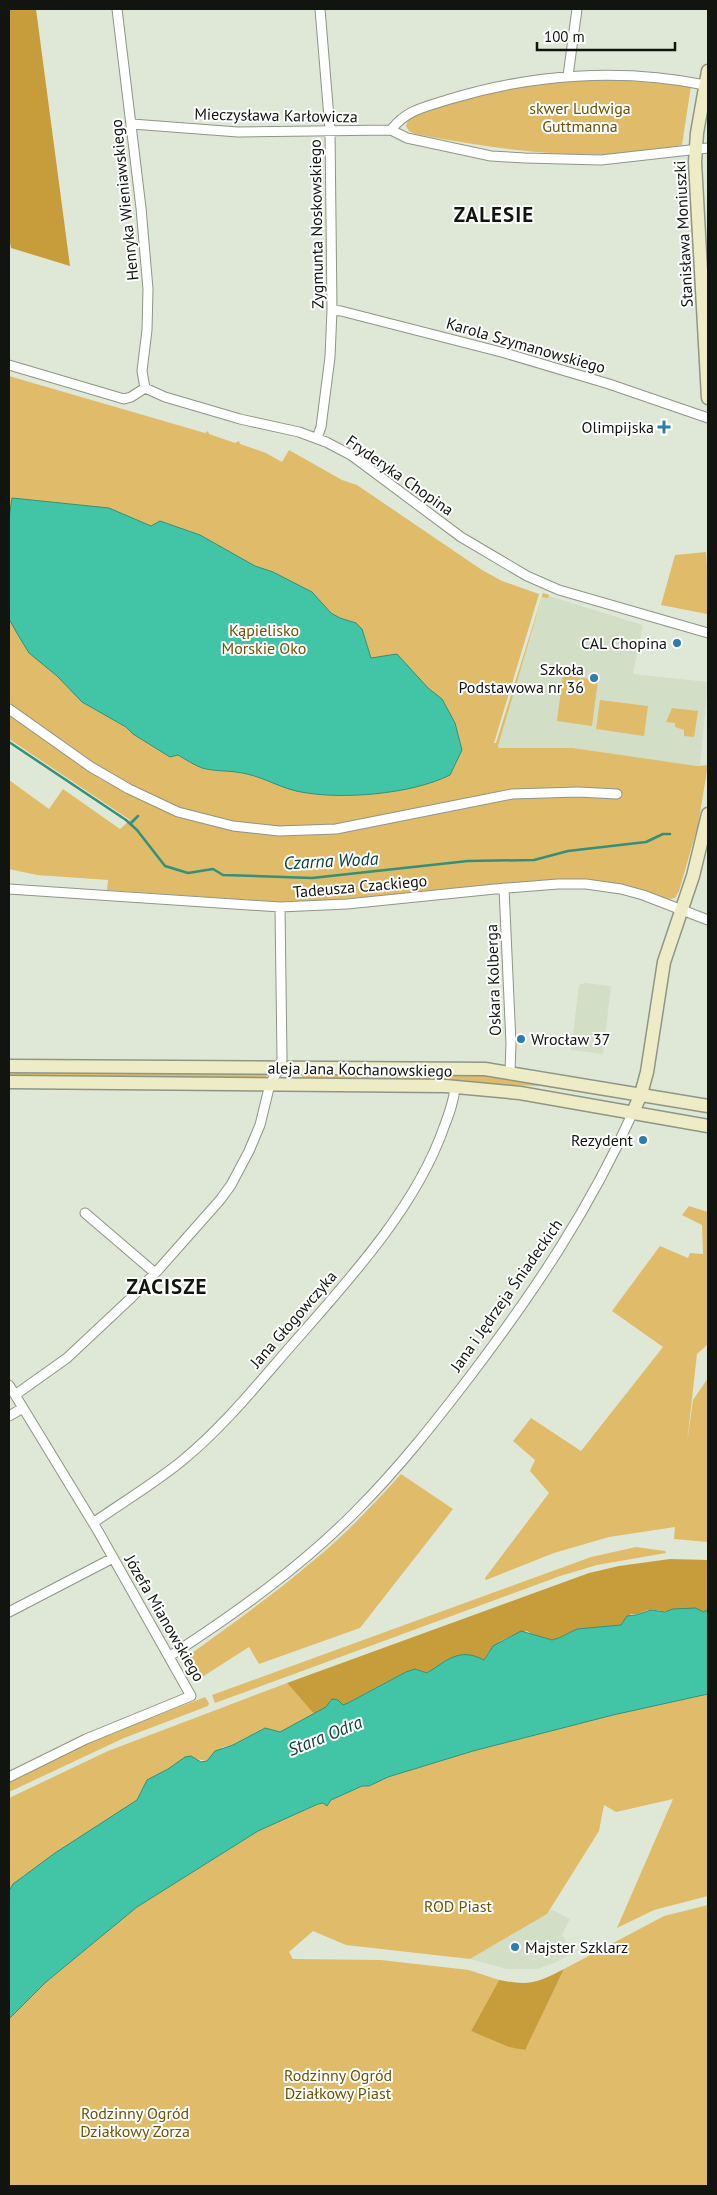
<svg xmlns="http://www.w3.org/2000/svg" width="717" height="2195" viewBox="0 0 717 2195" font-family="'PT Sans',sans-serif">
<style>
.built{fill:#d2dec6}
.green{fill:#e0bb6a}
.forest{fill:#c79d3c}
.water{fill:#41c5a6;stroke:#339079}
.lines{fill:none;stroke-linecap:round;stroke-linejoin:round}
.stream{stroke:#339079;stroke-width:2.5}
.street-casing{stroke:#8e9686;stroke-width:11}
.secondary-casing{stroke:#8e9686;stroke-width:15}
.street{stroke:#fff;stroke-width:9}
.secondary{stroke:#edecc7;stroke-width:12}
.poi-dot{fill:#2e7daf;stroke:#fff;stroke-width:2}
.labels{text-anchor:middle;stroke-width:4;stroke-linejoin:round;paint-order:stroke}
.park-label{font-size:16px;fill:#6e5204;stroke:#fff}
.street-label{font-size:16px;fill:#12150f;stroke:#fff}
.poi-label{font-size:16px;fill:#12150f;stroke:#fff;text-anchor:end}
.water-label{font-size:18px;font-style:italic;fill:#0b4538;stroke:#fff}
.district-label{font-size:21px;font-weight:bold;letter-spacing:1px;fill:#12150f;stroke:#fff}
</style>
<rect width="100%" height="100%" fill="#dfe8d7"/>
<path class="built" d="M543 596 548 598 549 596 643 625 633 674 708 682 700 765 697 766 573 748H499L497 744Z
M585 983 611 986 603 1054 571 1050 579 985Z
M551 1909 570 1919 562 1935 573 1953 554 1963 537 1969H507L470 1959 547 1914Z"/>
<path class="green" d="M606 79 691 86 682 145C595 165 502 150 415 134L409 131 406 126 409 118C470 91 540 82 606 79Z
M9 376 205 433 208 431 209 434 235 443 239 441 240 444 266 453 282 462 289 450 342 480 357 485 482 570 502 581 539 594 494 743H496L543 593 549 595 548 598 542 597 498 746 499 748H573L697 766 708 765 698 825 679 891 675 898 669 899 635 888 611 883 570 880 507 883 467 889 304 902H276L107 890 108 880 37 875 9 869V780L49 809 63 789 120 829 130 820 9 739Z
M706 552 708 580 707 614 661 605 675 555Z
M563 675 598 680 592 726 557 721Z
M600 700 648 706 644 736 596 729Z
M672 708 698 711 694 737 684 736V730L675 727V723L666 722Z
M9 1071 266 1073 268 1075 264 1079 9 1078Z
M302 1072 493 1075 616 1095 615 1098 541 1086 302 1079Z
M689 1206 708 1212V1344L697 1354 687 1443 693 1400 708 1378V1542L674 1539 675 1527 609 1537 554 1553 486 1580 485 1578 549 1493 530 1471 535 1460 513 1441 531 1418 581 1451 663 1347 612 1311 660 1246 688 1258 690 1253 703 1254 702 1225 682 1215Z
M401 1474 453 1509 360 1628 259 1664 249 1647 199 1679 185 1658C241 1618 298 1577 348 1530 366 1512 384 1493 401 1474Z
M636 1547 665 1551 666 1553 597 1565 560 1576 215 1703 212 1695 591 1557Z
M287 1683 314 1714 280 1732 264 1728 233 1745 223 1747 207 1761 185 1757 168 1769 147 1780 137 1800 55 1853 30 1873 24 1875 9 1891V1798L108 1751Z
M708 1694V1896L654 1910 617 1928 673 1799 616 1812 604 1805 599 1831 547 1914 470 1959 346 1945 313 1931 289 1952 293 1959 381 1960 469 1970 499 1980 471 2031 524 2050 564 1969 664 1916 708 1905V2186H9V2019L46 1982 137 1907 258 1831 318 1804 323 1803 326 1805 331 1800 362 1786H369L388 1777 473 1751 613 1715Z
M205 1697 209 1703 208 1706 124 1738 9 1792V1781L97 1739Z"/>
<path class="forest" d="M9 9H36L70 266 11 248 9 237Z
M670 1559 708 1560V1610L703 1612C691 1606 679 1609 667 1611 662 1612 656 1609 650 1610 643 1610 638 1616 631 1614L621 1625 577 1629 559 1638 552 1640 535 1636 527 1631C510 1635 491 1643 484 1660 462 1648 446 1662 427 1673L415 1669 406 1672 348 1703 343 1705 332 1699 326 1707 314 1714 287 1683 589 1573 619 1566Z
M564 1969 525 2050 509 2047 471 2031 499 1980C530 1986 537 1983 564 1969Z"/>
<path class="water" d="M12 498 109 508 151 526 160 521 200 535 255 566 273 572 312 592 331 613 340 618 356 623 362 629 371 658 397 654 428 688 442 699 455 723 462 750 450 775C412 794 343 800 301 792 283 789 265 778 247 774 232 770 216 772 202 768 194 765 185 759 178 755L170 757 133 734 126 727 82 702 57 676 29 653 18 635 9 619V518Z
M696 1608 703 1612 708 1610V1694L613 1715 473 1751 388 1777 369 1786H362L331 1800 327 1806 323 1803 318 1804 258 1831 137 1907 46 1982 9 2019V1891L13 1884 55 1853 137 1800 147 1780 168 1769 185 1757 191 1756 201 1762 207 1761 215 1751 233 1745 265 1728 280 1732 326 1707 332 1699 338 1700 343 1705 348 1703 406 1672 415 1669 427 1673C448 1660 459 1647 484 1660L493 1646 521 1631 552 1640 559 1638 577 1629 621 1625 627 1616 636 1615 651 1610 665 1612 673 1609Z"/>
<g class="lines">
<path class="stream" d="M9 742 126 820 137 830 165 866 188 873 213 869 223 875 312 878 468 861 534 860 568 851 646 842 663 834H670
M130 824 138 816"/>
<g class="street-casing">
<path id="street" d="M117 9 141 208 148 289 147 330 142 371 145 388
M568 76 577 9
M132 124 238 132 391 130 407 138 491 156 525 158 601 160 708 148
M391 130C407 109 426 107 450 99 532 74 621 68 705 85
M332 310 341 311 505 353 609 384 708 418
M9 365 124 399 131 397 145 388
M145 388 165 397 240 419 299 432 326 442 351 455 461 537 527 576 559 590 708 633
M317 438 321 427 330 357 332 310 330 130 320 9
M9 709 91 767 129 789 178 812 233 826 279 831 336 829 512 794 578 792 617 794
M504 888 511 1044 510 1071
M9 889 280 907 347 904 495 889 558 884H586L621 889 643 895 708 920
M85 1213 155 1273
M9 1385 98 1531 191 1696 86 1739 9 1777
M15 1395 67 1358 131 1298 159 1269 220 1200 231 1185 249 1151 260 1125 270 1084 280 1067 282 1059 280 907
M9 1416 23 1408
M93 1523C123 1502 155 1483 183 1460 223 1427 257 1385 290 1347 346 1283 416 1208 444 1127 449 1114 454 1101 455 1087
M9 1612 113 1558
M170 1656C236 1613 301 1567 357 1510 399 1468 435 1422 471 1375 534 1292 591 1207 633 1112"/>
</g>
<g class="secondary-casing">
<path id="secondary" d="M708 71 697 133 695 162 708 398
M9 1066 485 1069 708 1106
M9 1082 445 1086 520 1093 708 1126
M633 1112 641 1094 647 1072 664 962 693 876 708 814"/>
</g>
<use href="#street" class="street"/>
<use href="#secondary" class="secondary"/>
</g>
<g class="poi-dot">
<path d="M661.5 419.5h5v5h5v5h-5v5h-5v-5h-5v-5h5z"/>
<circle cx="677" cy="643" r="5"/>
<circle cx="594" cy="678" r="5"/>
<circle cx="521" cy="1039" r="5"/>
<circle cx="643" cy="1140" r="5"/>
<circle cx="515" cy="1947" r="5"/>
</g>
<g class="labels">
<g class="park-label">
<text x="580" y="114">skwer Ludwiga<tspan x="580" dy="18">Guttmanna</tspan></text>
<text x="264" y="636">Kąpielisko<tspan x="264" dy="18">Morskie Oko</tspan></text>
<text x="458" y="1912">ROD Piast</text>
<text x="338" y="2081">Rodzinny Ogród<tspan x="338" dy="18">Działkowy Piast</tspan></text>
<text x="135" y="2119">Rodzinny Ogród<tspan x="135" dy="18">Działkowy Zorza</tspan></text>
</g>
<g class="street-label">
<text transform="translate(276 115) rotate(1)" y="6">Mieczysława Karłowicza</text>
<text transform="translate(124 200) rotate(-96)" y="6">Henryka Wieniawskiego</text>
<text transform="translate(316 224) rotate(-91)" y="6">Zygmunta Noskowskiego</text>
<text transform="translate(683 234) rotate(-93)" y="6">Stanisława Moniuszki</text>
<text transform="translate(526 345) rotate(16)" y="6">Karola Szymanowskiego</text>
<text transform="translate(400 475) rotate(35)" y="6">Fryderyka Chopina</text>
<text transform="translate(360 886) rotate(-5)" y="6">Tadeusza Czackiego</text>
<text transform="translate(493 980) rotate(-92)" y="6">Oskara Kolberga</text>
<text transform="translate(360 1069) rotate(1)" y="6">aleja Jana Kochanowskiego</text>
<text transform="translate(506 1295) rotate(-55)" y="6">Jana i Jędrzeja Śniadeckich</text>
<text transform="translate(293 1319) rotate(-49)" y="6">Jana Głogowczyka</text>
<text transform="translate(165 1618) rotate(60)" y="6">Józefa Mianowskiego</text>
</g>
<g class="poi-label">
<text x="654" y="433">Olimpijska</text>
<text x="667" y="649">CAL Chopina</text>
<text x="584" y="675">Szkoła<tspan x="584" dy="18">Podstawowa nr 36</tspan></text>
<text x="531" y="1045" text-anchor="start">Wrocław 37</text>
<text x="633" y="1146">Rezydent</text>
<text x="525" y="1953" text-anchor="start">Majster Szklarz</text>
</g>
<g class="water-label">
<text transform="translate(331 861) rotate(-3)" y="6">Czarna Woda</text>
<text transform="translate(325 1736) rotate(-22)" y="6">Stara Odra</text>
</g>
<g class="district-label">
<text x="494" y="222">ZALESIE</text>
<text x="167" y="1294">ZACISZE</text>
</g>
</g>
<rect width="717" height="2195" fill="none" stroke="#12150f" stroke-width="20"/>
<path d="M537 42v8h138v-8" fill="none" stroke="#12150f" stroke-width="2.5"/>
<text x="544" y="42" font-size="15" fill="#12150f" stroke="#ffffff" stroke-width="4" paint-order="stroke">100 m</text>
</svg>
